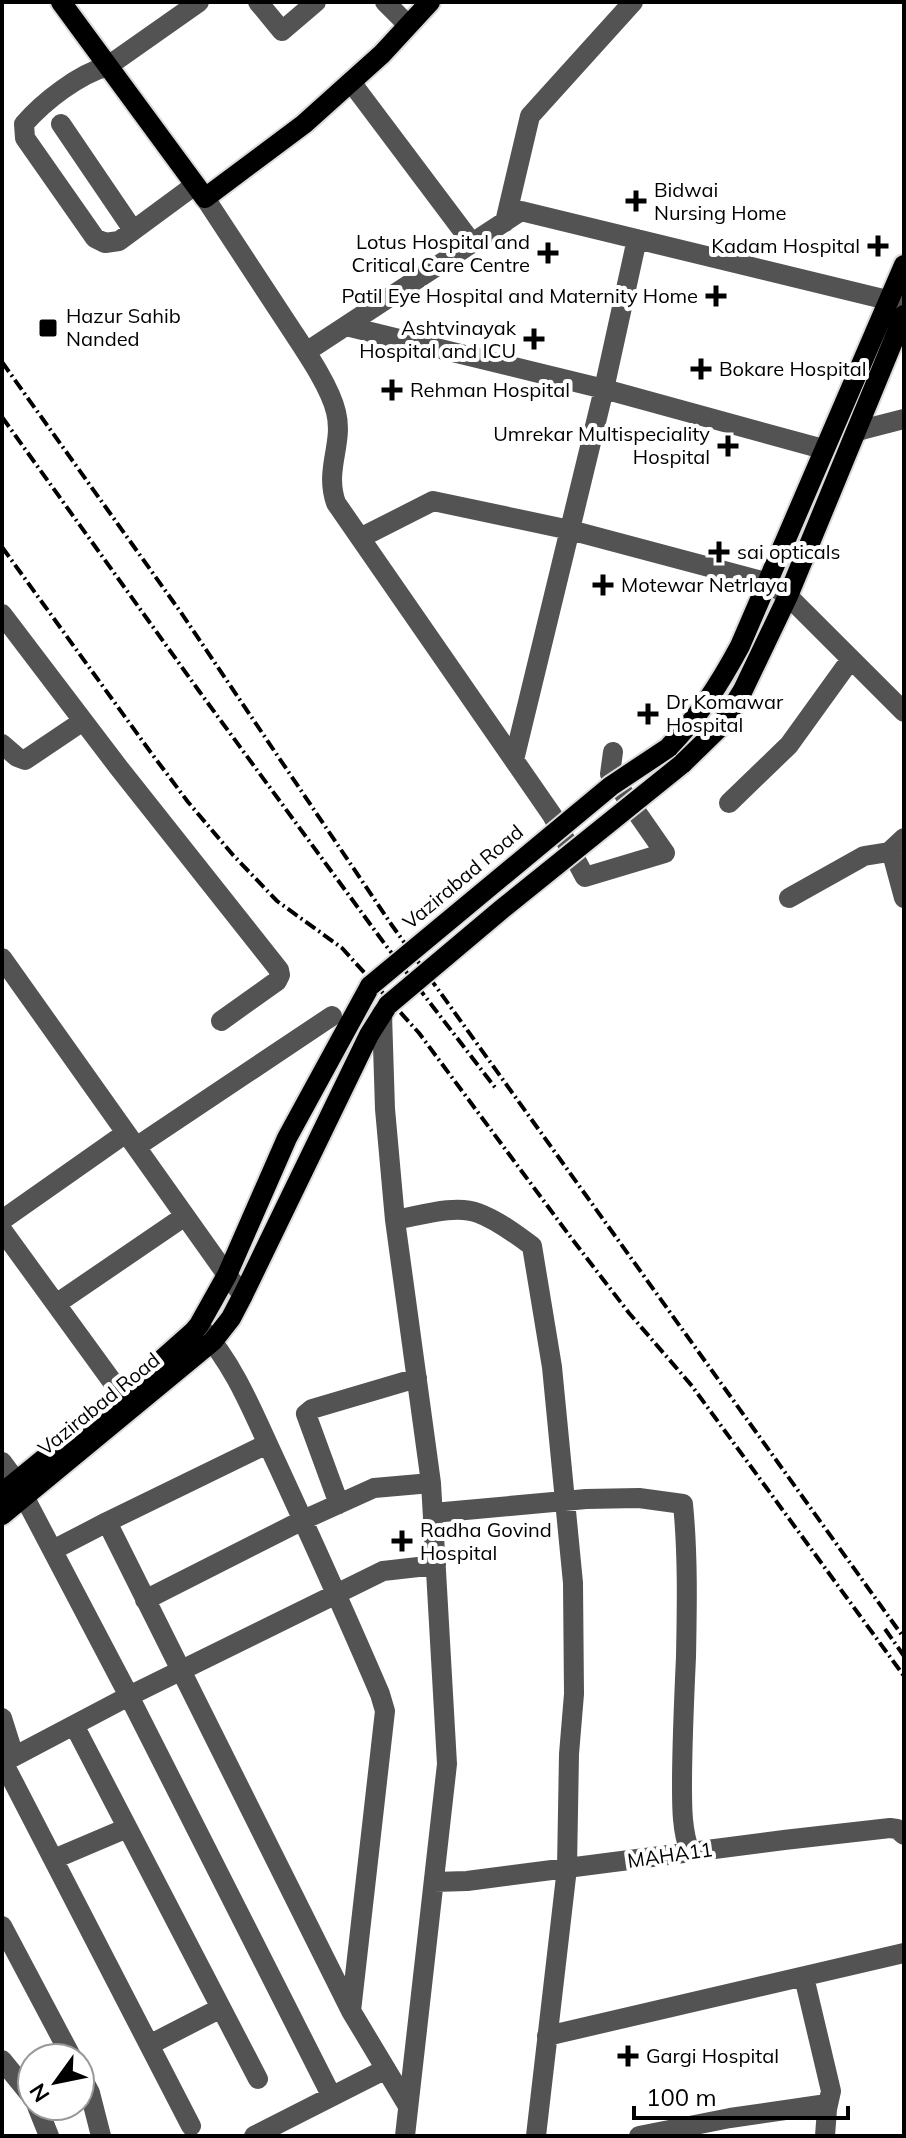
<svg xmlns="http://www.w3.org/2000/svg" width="906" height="2138" viewBox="0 0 906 2138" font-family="Mulish,sans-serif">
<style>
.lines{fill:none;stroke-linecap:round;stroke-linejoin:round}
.major-casing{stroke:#dbdbdb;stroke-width:24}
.minor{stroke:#535353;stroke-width:20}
.major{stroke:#000;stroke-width:20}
.rail{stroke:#000;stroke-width:4;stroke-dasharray:12 4 2 4;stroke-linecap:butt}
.major-bridge-casing{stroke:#dbdbdb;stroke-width:24;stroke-linecap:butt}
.major-bridge{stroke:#000;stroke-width:20}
.poi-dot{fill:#000;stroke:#fff;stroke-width:3}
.labels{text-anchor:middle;stroke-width:8;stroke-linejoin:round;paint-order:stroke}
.poi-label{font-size:20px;fill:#000;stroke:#fff;text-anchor:start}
.street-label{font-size:20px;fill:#000;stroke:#fff}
</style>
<rect width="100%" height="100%" fill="#fff"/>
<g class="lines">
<g class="major-casing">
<path id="major" d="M61 2 205 198 304 124 382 54 430 2
M668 748C699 716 719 685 740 646L904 265
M682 764 721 726 743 690 788 596 904 315
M2 1493 122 1395 194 1331 199 1325 227 1275 287 1138 370 986
M2 1515 213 1341 231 1318 243 1295 369 1035 388 1005"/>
</g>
<path class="minor" d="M258 2 282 31 316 2
M385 2 408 25
M351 82 472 243
M61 124 133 230
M195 185 119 241 105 243 95 238 25 138 24 124C44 101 79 74 108 66L199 2
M205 198C233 241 261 284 289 326 304 349 330 386 336 412 344 444 324 469 336 503L552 815 585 877 665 853 610 774 613 752
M505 222 530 116 633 2
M637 239 604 389 823 449
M346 326 604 389 514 760
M306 352 521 211 904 304
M857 431 904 419
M360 538 433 501 570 530 769 583 788 596 904 712
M2 614 119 768 279 970 280 975 277 981 221 1021
M2 744 17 757 25 760 83 721
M729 803 789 745 851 659
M891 850 904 898
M789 898 864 856 889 852 904 838
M2 958 227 1275 243 1295
M382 1014 385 1109 395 1220 431 1483 447 1764 405 2136
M136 1147 332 1016
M2 1220 126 1133
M395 1220C419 1216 455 1204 478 1213 497 1220 516 1234 532 1246L552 1367 573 1583 574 1694 569 1754 567 1868 536 2136
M2 1230 122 1395
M56 1304 185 1216
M201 1328C237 1368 255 1418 278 1466 313 1542 347 1617 380 1694L385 1711 351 2011 408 2106
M2 1462 16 1481 129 1696 2 1763
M339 1504 306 1414 312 1409 417 1378
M433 1513 586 1499 639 1498 683 1504C688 1555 687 1606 686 1657 684 1700 682 1743 682 1786 682 1808 682 1831 690 1852
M107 1522 267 1444
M53 1550 107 1522 351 2011
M145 1600 303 1520 374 1488 431 1483
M2 1718 14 1756
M74 1725 258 2079
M3 1762 191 2126
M54 1859 127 1828
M434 1882 467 1881 784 1840 890 1828 897 1829 904 1835
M2 1926 72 2058
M804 1977 831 2091 827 2109
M547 2036 904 1953
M149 2045 221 2008
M2 2060 32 2097
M80 2074 90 2093 101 2136
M331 2095 129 1696 383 1571 436 1565
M37 2106 49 2136
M254 2136 386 2069
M639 2136 730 2118 820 2105 827 2109 825 2136"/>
<use href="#major" class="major"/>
<path class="rail" d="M2 362 182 614 391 924 904 1638
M2 417 199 691 384 943 497 1090
M2 547 149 750 188 802 233 855 277 901 342 948 419 1033 572 1239 629 1313 692 1386 904 1676
M885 1629 904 1656"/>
<g class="major-bridge-casing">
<path id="major-bridge" d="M370 986 611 786 668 748
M388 1005 502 909 682 764"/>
</g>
<use href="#major-bridge" class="major-bridge"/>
</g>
<g class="poi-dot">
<path d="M632 189h8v8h8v8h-8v8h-8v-8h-8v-8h8z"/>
<path d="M874 234h8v8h8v8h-8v8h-8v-8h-8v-8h8z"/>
<path d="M544 241h8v8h8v8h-8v8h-8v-8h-8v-8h8z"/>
<path d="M712 284h8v8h8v8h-8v8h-8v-8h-8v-8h8z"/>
<rect x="38" y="318" width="20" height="20" rx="4"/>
<path d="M530 327h8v8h8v8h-8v8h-8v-8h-8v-8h8z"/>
<path d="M697 357h8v8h8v8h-8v8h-8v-8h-8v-8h8z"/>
<path d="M388 378h8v8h8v8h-8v8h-8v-8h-8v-8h8z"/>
<path d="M724 434h8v8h8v8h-8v8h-8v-8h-8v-8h8z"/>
<path d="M715 540h8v8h8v8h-8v8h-8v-8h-8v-8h8z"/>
<path d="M599 573h8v8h8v8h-8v8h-8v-8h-8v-8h8z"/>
<path d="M644 702h8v8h8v8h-8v8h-8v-8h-8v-8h8z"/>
<path d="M398 1529h8v8h8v8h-8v8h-8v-8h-8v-8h8z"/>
<path d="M624 2044h8v8h8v8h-8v8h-8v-8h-8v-8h8z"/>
</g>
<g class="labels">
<g class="poi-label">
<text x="654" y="197">Bidwai<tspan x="654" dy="23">Nursing Home</tspan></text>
<text x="530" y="249" text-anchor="end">Lotus Hospital and<tspan x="530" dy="23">Critical Care Centre</tspan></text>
<text x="860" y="253" text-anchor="end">Kadam Hospital</text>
<text x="698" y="303" text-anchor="end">Patil Eye Hospital and Maternity Home</text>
<text x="66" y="323">Hazur Sahib<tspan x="66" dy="23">Nanded</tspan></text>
<text x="516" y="335" text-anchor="end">Ashtvinayak<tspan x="516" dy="23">Hospital and ICU</tspan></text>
<text x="719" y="376">Bokare Hospital</text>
<text x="410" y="397">Rehman Hospital</text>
<text x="710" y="441" text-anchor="end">Umrekar Multispeciality<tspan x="710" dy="23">Hospital</tspan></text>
<text x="737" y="559">sai opticals</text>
<text x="621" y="592">Motewar Netrlaya</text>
<text x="666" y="709">Dr Komawar<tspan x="666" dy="23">Hospital</tspan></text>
<text x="420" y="1537">Radha Govind<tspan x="420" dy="23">Hospital</tspan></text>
<text x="646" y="2063">Gargi Hospital</text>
</g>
<g class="street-label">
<text transform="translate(463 877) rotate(-40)" y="7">Vazirabad Road</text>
<text transform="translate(99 1404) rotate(-39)" y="7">Vazirabad Road</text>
<text transform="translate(670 1855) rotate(-8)" y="7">MAHA11</text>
</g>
</g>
<rect width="906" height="2138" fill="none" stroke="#000000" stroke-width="8"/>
<g transform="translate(56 2082) rotate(237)"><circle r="38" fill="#ffffff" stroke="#999999" stroke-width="2"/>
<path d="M0-6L14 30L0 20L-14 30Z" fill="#000000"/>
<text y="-12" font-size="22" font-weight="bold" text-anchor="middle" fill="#000000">N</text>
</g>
<path d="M634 2106v12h214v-12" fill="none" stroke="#000000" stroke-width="4"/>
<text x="646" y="2106" font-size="24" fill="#000000" stroke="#ffffff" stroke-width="6" paint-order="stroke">100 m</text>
</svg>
